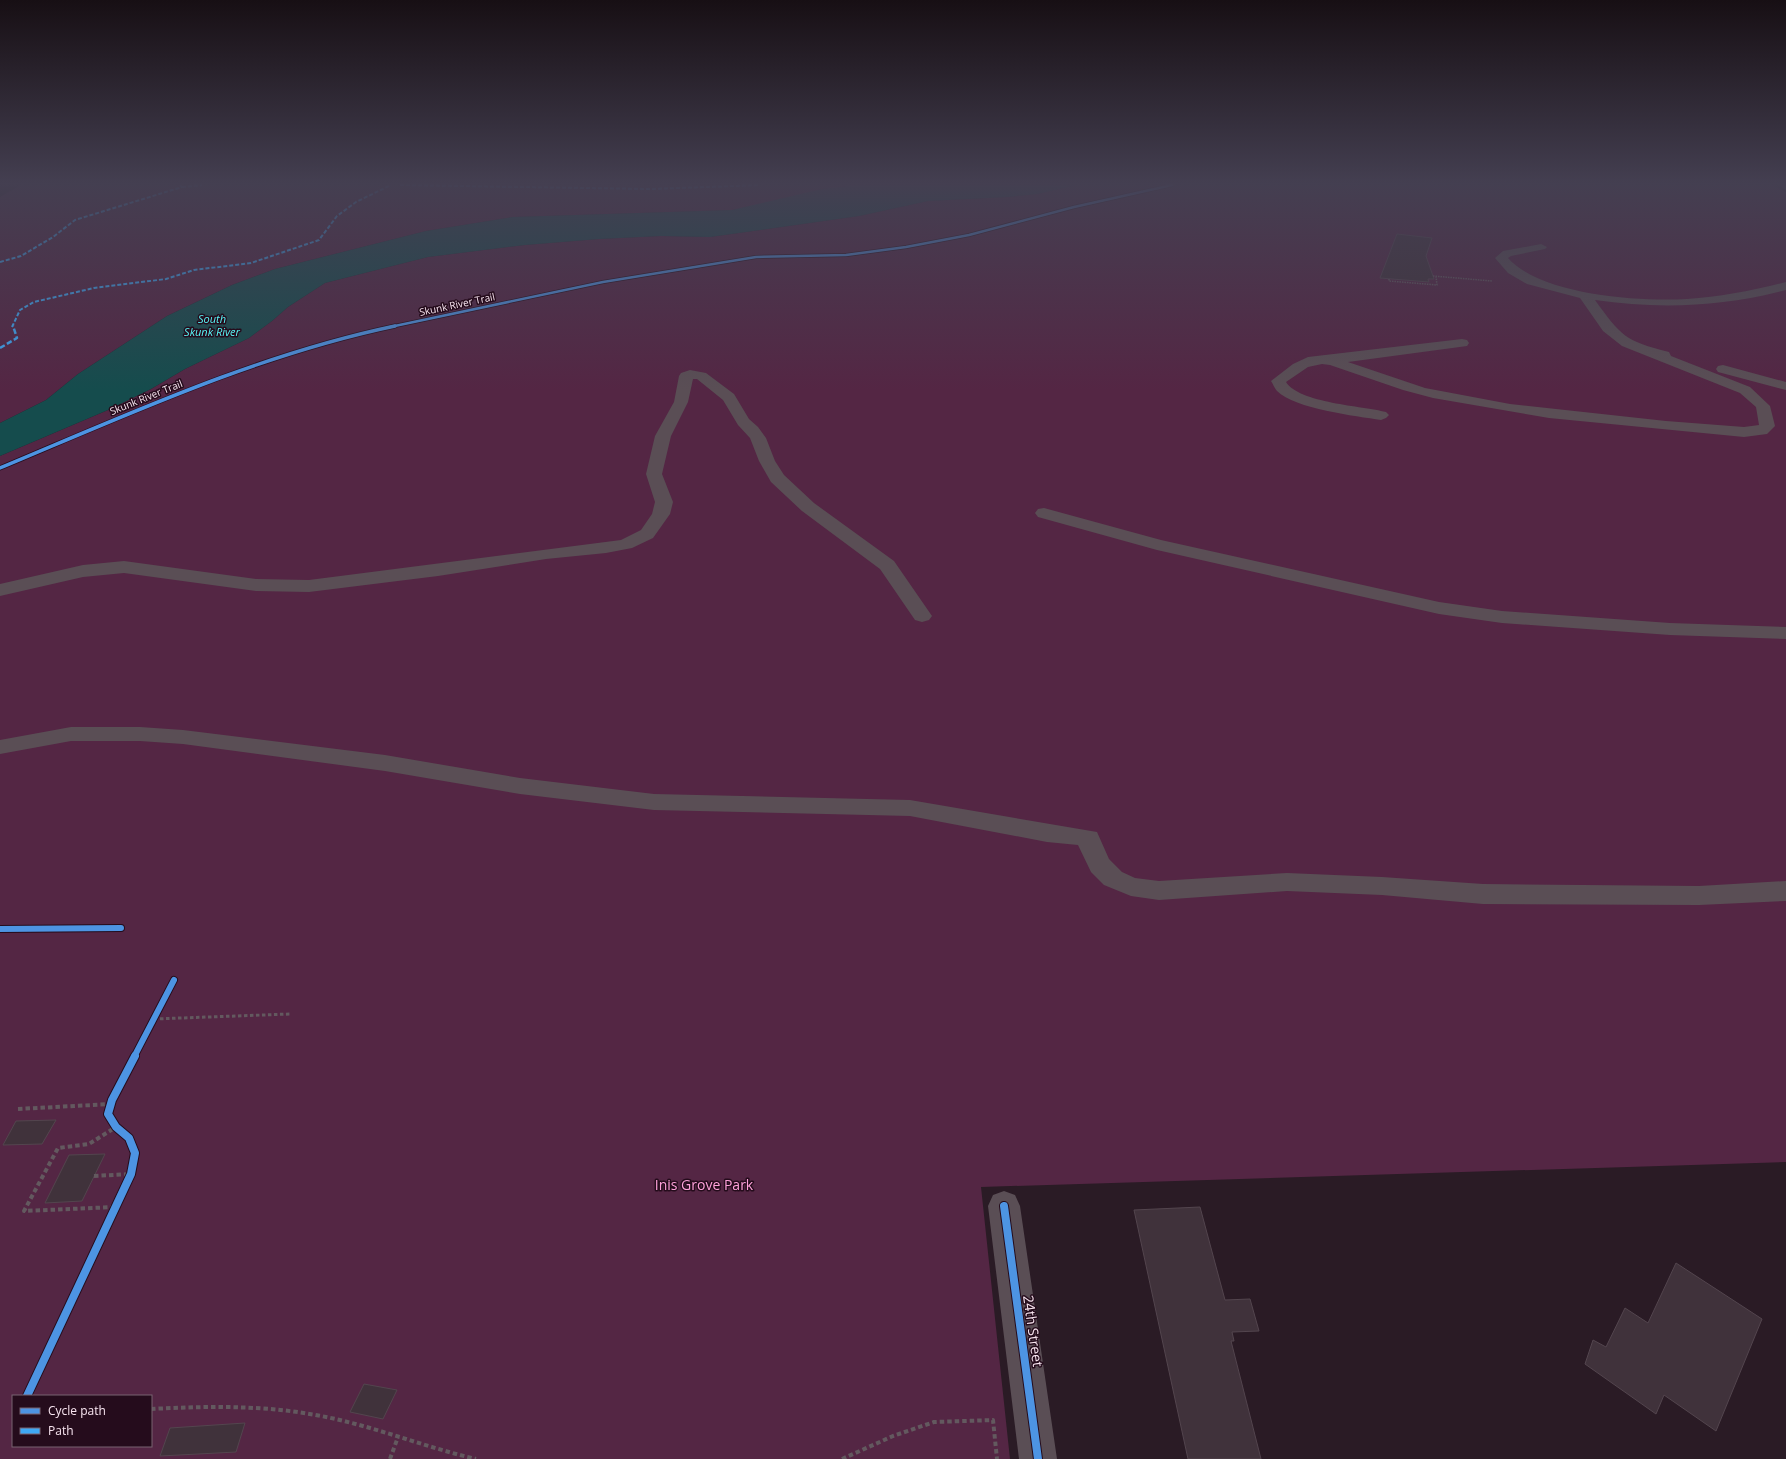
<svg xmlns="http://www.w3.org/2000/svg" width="1786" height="1459" viewBox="0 0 1786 1459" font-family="'Open Sans',sans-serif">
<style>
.green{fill:#542644;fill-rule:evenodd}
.water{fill:#154c4d}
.building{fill:#40323b;stroke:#53454e}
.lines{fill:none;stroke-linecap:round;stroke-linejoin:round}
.path-far2{stroke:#63595f;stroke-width:1.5;stroke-dasharray:1.5 1;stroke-linecap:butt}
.path-far1{stroke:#63595f;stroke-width:3;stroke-dasharray:3.5 2.5;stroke-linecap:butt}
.path{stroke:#63595f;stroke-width:4;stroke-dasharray:4.5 3;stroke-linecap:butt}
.minor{fill:#5a4e55;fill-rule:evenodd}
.quiet-far1{stroke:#3fa9f5;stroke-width:2;stroke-dasharray:4 2;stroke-linecap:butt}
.quiet{stroke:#3fa9f5;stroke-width:2.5;stroke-dasharray:5.5 2.5;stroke-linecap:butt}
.cycleway-far3-casing{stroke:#250c1c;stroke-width:4}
.cycleway-far2-casing{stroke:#250c1c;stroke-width:5}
.cycleway-far1-casing{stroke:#250c1c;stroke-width:8}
.cycleway-casing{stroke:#250c1c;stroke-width:10}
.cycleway-far3{stroke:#4d94e3;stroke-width:2.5}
.cycleway-far2{stroke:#4d94e3;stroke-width:3.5}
.cycleway-far1{stroke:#4d94e3;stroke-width:6}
.cycleway{stroke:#4d94e3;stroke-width:8}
.labels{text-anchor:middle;stroke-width:3;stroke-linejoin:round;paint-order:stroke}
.far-street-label{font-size:10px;fill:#f8e5f0;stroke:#250c1c}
.far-water-label{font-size:11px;font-style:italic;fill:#58f7f7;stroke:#250c1c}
.near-park-label{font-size:14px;fill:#fea1da;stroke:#250c1c}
.near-street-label{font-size:14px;fill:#f8e5f0;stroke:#250c1c}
</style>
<rect width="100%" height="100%" fill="#2a1b25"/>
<path class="green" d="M21 185H859L732 210 513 217 426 231 275 269 232 285 167 316 78 374 46 400 0 423V197Z
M1076 185H1773L1786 192V1162L981 1187 1010 1459H0V456L108 410 151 389 185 369 249 338 272 321 288 307 325 283 428 257 525 245 599 239 661 236 710 237 859 216 928 201 1007 197 1037 194ZM13 1396H151V1446H13Z"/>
<path class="water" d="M859 185H1076L1037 194 1007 197 928 201 859 216 710 237 661 236 599 239 525 245 428 257 325 283 288 307 272 321 249 338 185 369 151 389 108 410 0 456V423L46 400 78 374 167 316 232 285 275 269 426 231 513 217 732 210 822 189Z"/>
<path class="building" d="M1397 234 1432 238 1426 256 1434 279H1428L1429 282 1380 278Z
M56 1120 42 1144 3 1145 16 1121Z
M105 1154 82 1201 45 1203 69 1155Z
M1200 1207 1225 1300 1250 1299 1259 1331 1232 1332 1234 1341H1231L1261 1459H1188L1134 1210Z
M1676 1263 1762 1319 1716 1431 1664 1395 1656 1414 1585 1364 1593 1340 1606 1347 1625 1308 1648 1323Z
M364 1384 397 1390 383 1419 350 1412Z
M245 1423 236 1452 160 1456 170 1428Z"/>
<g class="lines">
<path class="path-far2" d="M1433 276 1492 281
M1389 279V281L1437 285 1436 277"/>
<path class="path-far1" d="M154 1019 290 1014"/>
<path class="path" d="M18 1109 111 1104
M94 1176 131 1174
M115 1207 24 1211 58 1148 89 1144 116 1127
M151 1409C208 1406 265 1405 321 1416 374 1426 424 1447 476 1459
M390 1459 398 1437
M842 1459 893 1436 934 1422 993 1420 997 1459"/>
<path class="minor" d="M1779 185H1786V190Z
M1541 244 1547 247 1545 249 1511 256 1508 258C1541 295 1639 302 1687 299 1720 297 1754 290 1786 282V290L1778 292C1718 307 1657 309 1595 300 1621 336 1625 341 1669 352L1671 356 1750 387 1770 406 1775 426 1767 434 1744 437 1549 418 1433 398 1403 390 1330 365 1322 364 1308 367 1286 382C1299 403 1363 406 1386 412L1389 415 1386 418 1381 420C1356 416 1295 409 1277 391 1275 389 1273 384 1271 381L1293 364 1308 357 1462 339 1467 340 1469 343 1467 346 1348 362 1425 388 1510 404 1666 421 1744 427 1759 425 1756 407 1740 393 1622 346 1603 331 1580 298 1527 284 1508 273 1495 258 1503 251Z
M1723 365 1786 382V390L1718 372 1716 369 1718 366Z
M690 370 706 373 734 394 749 419 758 427 766 438 775 461 784 475 814 503 894 561 932 616 929 620 922 622 915 620 880 569 802 511 771 482 759 461 750 438 738 425 723 400 697 379H693L688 402 671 436 662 474 673 502 670 514 653 538 632 548 606 553 546 559 438 576 309 592 256 591 124 573 83 577 0 596V584L83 565 124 561 256 579 309 580 621 540 641 530 652 514 655 502 646 474 655 436 674 402 679 376 681 373Z
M1044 508 1161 540 1439 602 1502 611 1670 623 1786 627V639L1670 635 1502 623 1439 614 1157 550 1038 517 1035 513 1038 509Z
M71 727H140L183 730 385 755 520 778 654 794 910 800 1097 832 1109 859 1122 872 1135 878 1159 881 1287 873 1382 877 1483 884 1699 886 1786 881V901L1699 905 1483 904 1382 895 1287 891 1159 900 1131 896 1104 885 1091 872 1078 845 1047 842 910 816 654 810 520 794 385 771 183 744 140 741H71L0 754V740Z
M1004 1191 1015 1195 1020 1206 1057 1459H1019L988 1206 993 1195Z"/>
<path class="quiet-far1" d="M400 185 650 189 760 185
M182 187 202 185
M0 262 21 256 53 237 75 220 182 187 180 185
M12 327 20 310 34 302 94 288 166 279 194 270 251 263 319 240 337 216 356 202 391 185"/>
<path class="quiet" d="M0 348 17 338 13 326"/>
<g class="cycleway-far3-casing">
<path id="cycleway-far3" d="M390 327 603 282 756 257 846 255 906 247 969 235 1074 207 1172 185"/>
</g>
<g class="cycleway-far2-casing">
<path id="cycleway-far2" d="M0 468C129 414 257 355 395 326"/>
</g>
<g class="cycleway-far1-casing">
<path id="cycleway-far1" d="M0 929 121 928
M134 1057 174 980"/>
</g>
<g class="cycleway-casing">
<path id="cycleway" d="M1004 1206 1038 1459
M27 1396 131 1174 135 1153 129 1138 116 1127 108 1114 112 1100 135 1056"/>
</g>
<use href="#cycleway-far3" class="cycleway-far3"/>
<use href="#cycleway-far2" class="cycleway-far2"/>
<use href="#cycleway-far1" class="cycleway-far1"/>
<use href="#cycleway" class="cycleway"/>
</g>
<linearGradient id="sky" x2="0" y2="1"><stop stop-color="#170f14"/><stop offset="0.47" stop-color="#443f51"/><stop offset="1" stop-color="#443f51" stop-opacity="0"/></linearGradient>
<rect width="1786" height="390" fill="url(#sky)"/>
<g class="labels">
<g class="far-street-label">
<text transform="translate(457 304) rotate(-12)" y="4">Skunk River Trail</text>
<text transform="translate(146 397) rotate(-22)" y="4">Skunk River Trail</text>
</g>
<g class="far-water-label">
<text x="212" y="323">South<tspan x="212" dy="13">Skunk River</tspan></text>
</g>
<g class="near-park-label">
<text x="704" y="1190">Inis Grove Park</text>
</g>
<g class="near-street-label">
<text transform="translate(1033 1331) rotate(82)" y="5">24th Street</text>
</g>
</g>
<rect x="12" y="1395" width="140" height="52" fill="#250c1c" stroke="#796371"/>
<rect x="20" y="1408" width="20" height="6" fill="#4d94e3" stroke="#796371"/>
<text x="48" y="1415" font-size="12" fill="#f8e5f0">Cycle path</text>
<rect x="20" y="1428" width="20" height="6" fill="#3fa9f5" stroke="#796371"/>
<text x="48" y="1435" font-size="12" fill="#f8e5f0">Path</text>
</svg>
